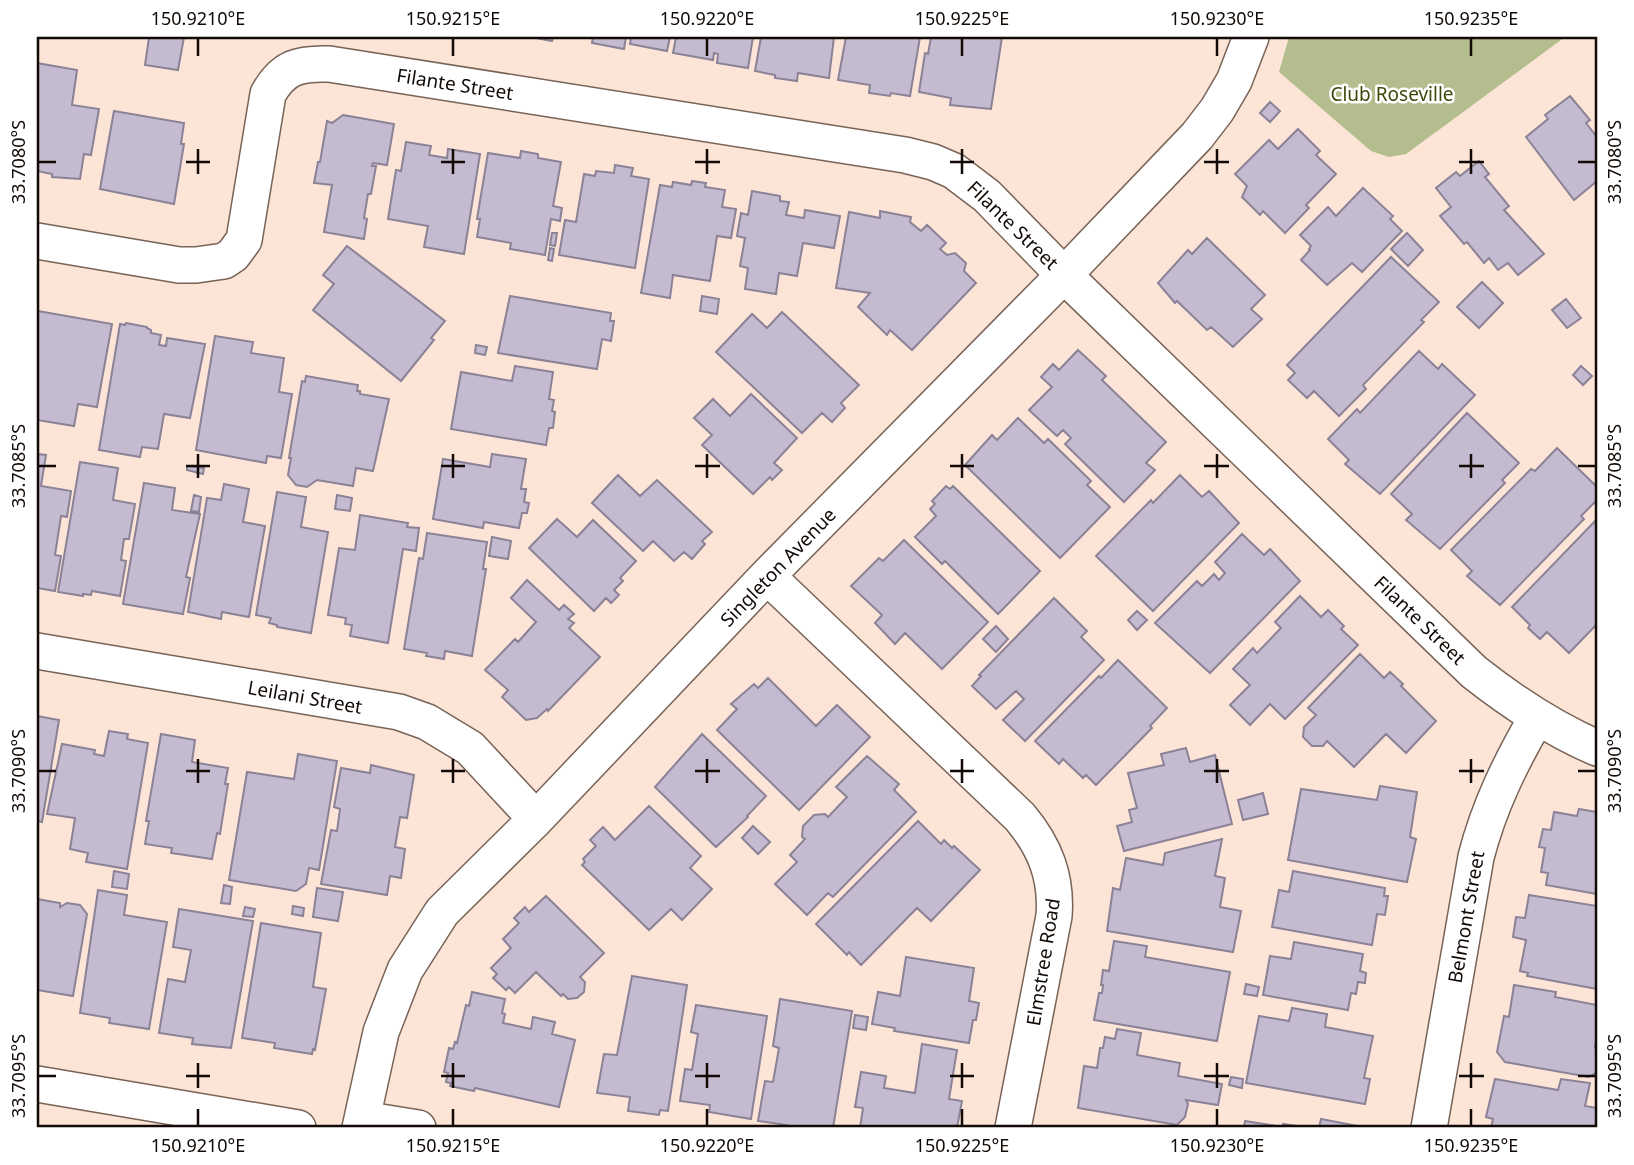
<svg xmlns="http://www.w3.org/2000/svg" width="1634" height="1165" viewBox="0 0 1634 1165" font-family="'Noto Sans',sans-serif">
<style>
.green{fill:#b3bd8d}
.building{fill:#c4bbd1;stroke:#8b8297;stroke-width:2}
.lines{fill:none;stroke-linecap:round;stroke-linejoin:round}
.minor-casing{stroke:#786357;stroke-width:38}
.minor{stroke:#fff;stroke-width:35}
.ticks{fill:none;stroke:#110a06;stroke-width:2.5}
.labels{text-anchor:middle;stroke-width:5;stroke-linejoin:round;paint-order:stroke}
.street-label{font-size:19px;fill:#110a06;stroke:#fff}
.park-label{font-size:19px;fill:#3f470a;stroke:#fff}
.neatline{fill:none;stroke:#110a06;stroke-width:2.5}
.ticks-label{font-size:18px;text-anchor:middle;fill:#110a06}
</style>
<rect width="100%" height="100%" fill="#fce4d6"/>
<path class="green" d="M1289 37H1565L1406 154 1389 157 1371 151 1279 72Z"/>
<path class="building" d="M140 37H184L178 70 145 65 149 38Z
M531 37H553L552 41Z
M593 37H670L667 51 630 44 631 38 626 37 624 49 592 43Z
M676 37H753L748 68 717 63 718 54 714 53 713 60 673 53Z
M761 37H834L829 78 798 73 797 81 775 78V75L755 71Z
M846 37H920L910 96 891 93 890 96 869 93 870 85 838 80Z
M931 37H1002L991 109 950 105 951 98 919 92 925 53 928 54Z
M37 63 77 70 72 105 99 109 91 155 84 154 80 179 52 177V174L37 171Z
M1570 96 1590 120 1586 123 1597 137V181L1574 200 1526 137 1548 119 1545 115Z
M1270 102 1280 111 1270 122 1260 113Z
M114 111 184 123 181 144H184L174 204 100 189Z
M343 115 394 124 387 165 373 163 372 166H376L371 194H368L364 218 367 219 364 239 324 232 332 185 314 183 318 162H320L327 121 332 123Z
M1298 129 1320 151 1316 155 1336 174 1306 205 1309 208 1285 233 1263 211 1260 215 1242 197 1247 186 1235 174 1269 140 1278 149Z
M406 142 431 146 429 155 447 158 448 149 480 154 464 254 424 247 428 226 388 219 396 170 401 171Z
M521 151 538 154V158L561 162 553 206 562 208 560 221 551 219 545 255 510 249 511 243 477 237 480 219H477L488 153 520 158Z
M1479 161 1489 174 1485 177 1509 206 1504 210 1544 254 1518 275 1508 263 1498 270 1489 258 1484 263 1467 242 1464 244 1440 216 1451 207 1436 188 1456 172 1460 176Z
M615 165 633 168 631 176 649 179 635 268 559 255 565 220 576 222 584 174 595 176 596 171 614 173Z
M692 181 706 183 705 187 725 190 722 207 736 209 731 238 717 236 710 281 673 275 670 298 641 293 660 185 672 187 673 182 691 185Z
M1363 188 1393 216 1390 219 1402 231 1362 272 1352 263 1327 285 1301 260 1310 250 1309 249 1311 246 1300 235 1328 207 1336 216Z
M752 191 780 196V201L789 202 786 215 804 218 805 210 840 216 834 248 803 243 797 276 779 273 776 294 745 289 748 268 740 266 745 238 737 236 741 213 748 215Z
M880 211 911 217 910 222 921 231 927 225 946 243 940 249 947 255 955 253 966 263 964 271 976 283 912 350 890 330 887 335 858 307 870 293 836 288 849 212 880 218Z
M552 233H557L555 246 550 245Z
M1407 233 1423 250 1408 266 1391 249Z
M1207 238 1265 295 1251 309 1262 319 1233 347 1211 327 1207 330 1177 301 1175 303 1158 283 1188 250 1192 254Z
M347 246 445 321 431 338 434 340 401 381 313 310 334 284 323 275Z
M550 248 554 249 552 261 548 260Z
M1391 257 1439 302 1421 320 1424 322 1363 385 1366 389 1339 416 1314 391 1307 398 1288 380 1295 373 1287 365Z
M1482 282 1503 303 1479 328 1457 307Z
M510 296 611 313 610 321H614L611 341 602 339 597 369 498 353Z
M702 296 719 299 717 314 700 311Z
M1566 299 1581 318 1567 328 1552 310Z
M38 311 112 324 97 407 78 404 74 426 37 420Z
M782 312 859 385 841 403 845 408 832 422 822 413 802 433 716 352 752 314 767 328Z
M126 323 147 327V328L151 330V333L161 335 159 345 166 346 167 338 205 344 190 418 164 414 158 449 142 447 140 457 99 450 120 324 125 325Z
M215 336 253 342 251 353 284 358 279 392 292 394 281 458 267 456 266 463 196 450Z
M476 345 487 347 485 355 475 353Z
M1078 350 1106 376 1102 380 1166 442 1146 463 1155 470 1124 502 1065 444 1071 438 1063 430 1057 436 1029 410 1052 387 1041 377 1053 364 1059 370Z
M1419 351 1438 369 1442 364 1475 395 1380 494 1345 464 1349 460 1328 439 1357 409 1360 413Z
M515 366 553 372 549 399 554 400 552 411 555 412 553 428H549L546 445 451 429 461 372 512 381Z
M1581 366 1592 376 1583 385 1573 375Z
M306 376 358 385 357 391H360V394L389 399 373 471 356 468 353 486 317 480 307 487 296 485 288 475 291 458H289L302 381 305 382Z
M751 394 797 438 774 463 782 470 772 480 770 477 753 494 702 445 712 435 694 418 713 399 730 416Z
M1467 413 1519 463 1502 480 1505 483 1440 549 1406 520 1412 514 1391 494Z
M1018 418 1044 443 1048 439 1091 481 1087 485 1110 507 1060 558 965 465 992 435 997 440Z
M1557 448 1597 487V500L1581 516 1584 519 1500 605 1467 576 1472 571 1451 550 1531 469 1535 471Z
M37 454 46 455 41 486 71 491 67 517 61 516 55 555 61 556 55 591 37 588Z
M492 454 526 459 521 489H526L524 502 529 503 527 513H522L519 528 484 522 483 528 433 519 443 459 490 467Z
M80 462 118 468 113 500 135 504 129 539H124L121 560 126 561 120 596 92 591 91 595 83 594V596L58 592Z
M187 466 204 468 203 474 187 470Z
M618 475 640 496 657 480 712 532 702 541 705 544 692 559 684 552 674 561 653 541 643 551 592 503Z
M1180 475 1202 497 1209 491 1239 523 1153 611 1096 556 1151 500 1153 503Z
M144 483 175 488 172 510 200 514 186 577 190 578 183 614 123 604Z
M224 484 249 489 243 522 265 526 249 617 222 612 221 619 188 612 207 498 221 500Z
M946 486 950 489 953 486 1040 571 998 614 945 561 942 564 915 537 936 516 930 509 935 504 932 501Z
M277 492 306 497 301 527 328 532 311 633 277 627V625L269 623 271 618 256 615Z
M194 495 201 497 199 512 191 511Z
M337 495 352 498 350 511 335 509Z
M360 515 408 523 407 527 419 528 416 551 403 549 388 643 350 636 352 625 345 624 346 618 328 615 339 548 355 550Z
M557 519 577 537 593 520 636 561 620 578 623 581 614 590 619 595 611 603 606 598 594 611 529 548Z
M1597 519V624L1569 653 1547 632 1540 639 1528 628 1530 625 1512 607Z
M427 533 487 542 483 569H486L472 656 445 651 444 659 426 656 427 653 404 649 419 558 423 559Z
M1242 534 1264 555 1270 549 1300 581 1210 673 1155 623 1197 581 1202 586 1214 574 1219 580 1225 573 1215 562Z
M492 537 511 541 508 559 489 556Z
M904 540 988 622 942 669 905 633 895 644 875 623 882 615 851 586 879 558 883 561Z
M527 580 559 610 564 605 574 614 568 619 574 623 569 628 600 657 548 711 547 709 537 718 526 720 502 697 508 690 485 670 515 639 518 642 536 622 511 598Z
M1300 596 1321 617 1328 610 1344 626 1341 629 1358 645 1285 719 1270 704 1250 725 1230 705 1250 685 1233 669 1253 648 1257 653 1281 628 1275 622Z
M1054 598 1087 631 1081 637 1104 660 1025 741 1003 720 1024 699 1016 691 996 709 972 686 981 676 979 675Z
M1137 611 1147 620 1137 630 1128 620Z
M996 626 1008 639 996 652 983 639Z
M1360 654 1384 678 1390 672 1403 684 1401 686 1436 721 1406 753 1386 734 1354 767 1327 741 1323 746H1312L1303 737 1304 727 1316 715 1308 708Z
M1118 660 1167 708 1150 726 1152 728 1096 785 1086 775 1083 778 1063 759 1059 764 1035 741 1099 676 1101 678Z
M768 678 816 726 837 705 870 737 799 810 717 730 737 709 731 704 754 684 758 688Z
M37 716 59 720 42 822 37 821Z
M109 731 128 734 127 739 148 743 127 869 86 862 88 853 70 849 75 818 47 814 62 744 95 750 94 754 104 756Z
M161 734 195 740 192 762 228 768 225 784H228L220 834 217 833 212 859 171 853 172 848 145 844 149 821H146Z
M702 734 766 796 747 816 748 817 716 847 655 787Z
M1186 748 1190 762 1215 755 1232 824 1124 851 1117 826 1132 822 1129 810 1137 808 1128 773 1164 765 1161 754Z
M298 754 337 761 319 870 309 868 306 884 296 891 229 880 247 772 294 779Z
M867 756 899 784 894 790 916 812 833 897 828 893 807 915 775 884 797 862 790 855 805 839 802 837 803 826 814 815 825 814 828 817 847 797 836 787Z
M371 765 414 775 407 818 400 817 395 847 405 849 401 878 390 876 387 895 321 884 331 830 337 831 340 809 334 807 341 768 370 773Z
M1380 786 1417 792 1410 837 1416 839 1407 882 1288 860 1301 789 1377 800Z
M1263 793 1268 814 1243 820 1238 800Z
M649 806 701 856 690 868 712 889 682 920 671 909 649 930 582 865 585 862 583 859 596 846 590 840 603 827 615 840Z
M1579 809 1597 812V894L1546 885 1548 873 1541 872 1545 848 1539 847 1543 829 1551 830 1554 812 1577 816Z
M918 821 941 844 944 840 952 848 954 846 980 870 931 921 917 908 861 965 849 952 847 955 816 924Z
M753 826 770 842 758 854 742 838Z
M1222 839 1215 876 1225 878 1220 907 1241 911 1233 952 1107 931 1113 888 1120 890 1126 858 1163 865 1165 853Z
M114 871 129 874 127 889 112 887Z
M1293 871 1385 888 1384 896H1388L1385 915 1377 914 1372 945 1272 927 1279 890 1289 892Z
M224 885 232 887 230 904 221 903Z
M317 888 343 892 338 921 313 917Z
M98 890 127 895 124 915 167 922 149 1029 109 1023 110 1018 80 1013Z
M1529 895 1597 906V989L1527 976 1528 973 1520 971 1526 940 1513 937 1516 917 1525 918Z
M546 896 604 953 580 977 585 982 584 992 577 998 568 999 563 994 561 996 536 972 515 993 509 987 506 990 493 978 497 974 491 968 511 948 503 939 519 923 514 918 525 907 529 912Z
M37 899 60 903V907L67 903 80 905 87 914 73 996 37 990Z
M293 906 304 908 303 916 292 914Z
M245 907 255 909 253 917 243 916Z
M179 909 253 921 231 1048 192 1044 193 1038 159 1033 168 979 185 982 191 950 173 947Z
M261 923 321 933 313 987 326 989 315 1050 313 1049 312 1054 274 1048 275 1043 242 1038Z
M1114 941 1147 946 1145 957 1230 972 1217 1041 1094 1020 1099 993H1102L1103 985H1101L1103 970 1109 971Z
M1294 942 1363 954 1360 971 1366 973 1365 983 1358 982 1356 994 1351 993 1348 1010 1263 995 1270 956 1291 959Z
M906 957 974 968 969 1001 979 1003 976 1020H973L969 1043 894 1031 895 1028 872 1024 878 992 900 996Z
M632 976 687 985 668 1111 660 1110 659 1115 628 1111 630 1097 597 1093 604 1054 617 1055Z
M1246 984 1259 987 1257 996 1244 994Z
M1514 985 1556 992 1555 997 1597 1005V1035L1595 1047 1597 1051V1072L1589 1077 1505 1062 1497 1052 1504 1016 1509 1017Z
M472 992 505 999 502 1013 505 1014 503 1023 531 1029 533 1017 555 1022 552 1034 575 1040 559 1107 475 1088 474 1091 450 1086 451 1083 446 1082 448 1073 444 1072 449 1048 453 1049 455 1042 457 1043 466 1005 469 1006Z
M780 999 852 1011 833 1128 810 1126V1128H787V1125L758 1121 765 1081 773 1082 779 1048 773 1046Z
M696 1005 767 1016 751 1119 709 1112 710 1105 680 1101 685 1069 692 1070 698 1034 691 1032Z
M1292 1008 1327 1014 1325 1027 1373 1036 1364 1078 1370 1079 1365 1104 1246 1083 1259 1016 1289 1021Z
M855 1015 868 1017 866 1030 853 1028Z
M1117 1029 1141 1033 1137 1055 1180 1063 1178 1076 1222 1084 1218 1105 1186 1100 1188 1104 1185 1117 1177 1125 1078 1108 1084 1066 1097 1068 1100 1048H1103L1105 1037 1115 1039Z
M922 1044 957 1050 949 1099 962 1101 957 1128H860L863 1108 855 1107 861 1072 886 1076 884 1088 915 1093Z
M1231 1077 1243 1079 1242 1088 1229 1085Z
M1495 1079 1558 1090 1561 1079 1590 1083 1585 1106 1597 1108V1128H1491L1493 1119 1486 1117Z
M1321 1119 1358 1126V1128H1319Z
M1245 1121 1283 1127V1124L1310 1128H1244Z"/>
<g class="lines">
<g class="minor-casing">
<path id="minor" d="M37 241 179 265H196L224 261 233 255 244 240 268 94C283 67 299 63 329 64L905 155 933 162 954 171 987 196 1064 275 1474 672C1512 702 1553 729 1597 748
M767 576 1020 817C1045 847 1057 877 1054 916L1013 1128
M37 651 399 712 427 722 470 748 536 819
M37 1084 298 1128
M362 1119 418 1128
M360 1128 381 1032 405 970 442 912 536 819 767 576 1064 275 1197 136 1217 110 1234 81 1251 37
M1429 1128 1476 857C1489 806 1511 762 1537 717"/>
</g>
<use href="#minor" class="minor"/>
</g>
<path class="ticks" d="M198 38V56M453 38V56M707 38V56M962 38V56M1217 38V56M1471 38V56M198 149V174M453 149V174M707 149V174M962 149V174M1217 149V174M1471 149V174M38 162H56M186 162H210M441 162H465M695 162H720M950 162H974M1204 162H1229M1459 162H1484M1578 162H1596M198 454V478M453 454V478M707 454V478M962 454V478M1217 454V478M1471 454V478M38 466H56M186 466H210M441 466H465M695 466H720M950 466H974M1204 466H1229M1459 466H1484M1578 466H1596M198 759V783M453 759V783M707 759V783M962 759V783M1217 759V783M1471 759V783M38 771H56M186 771H210M441 771H465M695 771H720M950 771H974M1204 771H1229M1459 771H1484M1578 771H1596M198 1063V1088M453 1063V1088M707 1063V1088M962 1063V1088M1217 1063V1088M1471 1063V1088M38 1076H56M186 1076H210M441 1076H465M695 1076H720M950 1076H974M1204 1076H1229M1459 1076H1484M1578 1076H1596M198 1109V1126M453 1109V1126M707 1109V1126M962 1109V1126M1217 1109V1126M1471 1109V1126"/>
<g class="labels">
<g class="street-label">
<text transform="translate(455 84) rotate(9)" y="7">Filante Street</text>
<text transform="translate(1013 225) rotate(44)" y="7">Filante Street</text>
<text transform="translate(778 567) rotate(-46)" y="7">Singleton Avenue</text>
<text transform="translate(1420 620) rotate(44)" y="7">Filante Street</text>
<text transform="translate(305 697) rotate(10)" y="7">Leilani Street</text>
<text transform="translate(1466 917) rotate(-80)" y="7">Belmont Street</text>
<text transform="translate(1043 962) rotate(-81)" y="7">Elmstree Road</text>
</g>
<g class="park-label">
<text x="1392" y="101">Club Roseville</text>
</g>
</g>
<rect width="1634" height="1165" fill="none" stroke="#ffffff" stroke-width="77"/>
<rect x="38" y="38" width="1558" height="1088" class="neatline"/>
<g class="ticks-label">
<text x="198" y="25">150.9210°E</text>
<text x="453" y="25">150.9215°E</text>
<text x="707" y="25">150.9220°E</text>
<text x="962" y="25">150.9225°E</text>
<text x="1217" y="25">150.9230°E</text>
<text x="1471" y="25">150.9235°E</text>
<text transform="translate(19 162) rotate(-90)" y="6">33.7080°S</text>
<text transform="translate(1615 162) rotate(-90)" y="6">33.7080°S</text>
<text transform="translate(19 466) rotate(-90)" y="6">33.7085°S</text>
<text transform="translate(1615 466) rotate(-90)" y="6">33.7085°S</text>
<text transform="translate(19 771) rotate(-90)" y="6">33.7090°S</text>
<text transform="translate(1615 771) rotate(-90)" y="6">33.7090°S</text>
<text transform="translate(19 1076) rotate(-90)" y="6">33.7095°S</text>
<text transform="translate(1615 1076) rotate(-90)" y="6">33.7095°S</text>
<text x="198" y="1152">150.9210°E</text>
<text x="453" y="1152">150.9215°E</text>
<text x="707" y="1152">150.9220°E</text>
<text x="962" y="1152">150.9225°E</text>
<text x="1217" y="1152">150.9230°E</text>
<text x="1471" y="1152">150.9235°E</text>
</g>
</svg>
